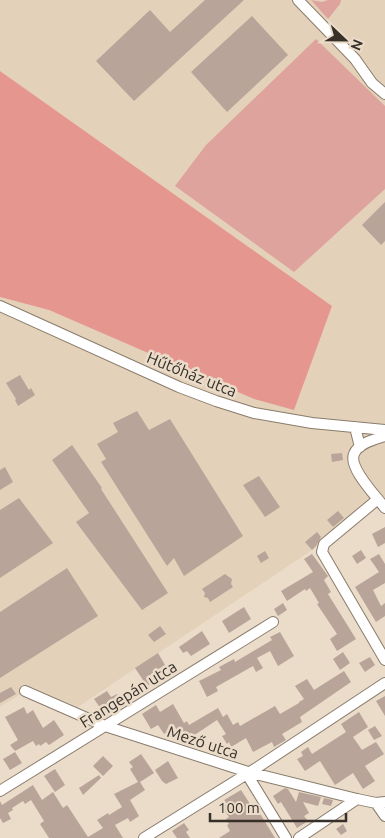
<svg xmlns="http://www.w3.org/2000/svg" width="385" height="838" viewBox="0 0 385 838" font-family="Ubuntu,sans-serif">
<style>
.built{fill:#e4d1b9}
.green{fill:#dfa39e}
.forest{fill:#e5968f}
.building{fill:#b9a499}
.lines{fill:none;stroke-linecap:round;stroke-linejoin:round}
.street-casing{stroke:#897c6c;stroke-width:12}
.street{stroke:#fff;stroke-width:10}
.labels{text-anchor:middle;stroke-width:5;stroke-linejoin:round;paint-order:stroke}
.street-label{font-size:16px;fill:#363029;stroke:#ebdcca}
</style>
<rect width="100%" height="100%" fill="#ebdcca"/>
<path class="built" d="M0 0H385V509L372 504 312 550 78 707 32 687 0 707V297L49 310 254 399 332 306 0 71Z"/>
<path class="green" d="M311 0 322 2 328 0H341L340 4 328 19Z
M316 39 385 106V189L294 272 175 186 206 145Z"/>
<path class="forest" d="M0 71 332 306 294 410 254 399 49 310 0 297Z"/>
<path class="building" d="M205 0H244L134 101 96 61 150 10 170 32Z
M252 16 288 55 227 112 191 72Z
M385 202V241L381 245 362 225Z
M20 375 29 390 31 388 35 395 18 406 15 400 16 399 6 383Z
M137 411 149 430 170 419 243 536 184 576 174 558 167 566 101 462 106 459 97 444 118 432 113 423Z
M72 445 102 488 101 489 168 593 142 610 76 522 89 513 52 460Z
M342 453 343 460 332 462 331 454Z
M5 467 13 482 0 490V470Z
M259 476 280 507 265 517 243 485Z
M19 498 53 543 0 578V510Z
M338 511 344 518 333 527 327 520Z
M385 527V543L378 547 372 534Z
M317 532 321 537 316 546 312 550 305 542Z
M361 550 366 558 357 564 352 556Z
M265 551 269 558 261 563 257 556Z
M312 554 328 576 324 580 331 592 328 594 356 639 337 651 330 639 337 634 317 604 319 603 310 588 306 591 305 589 287 601 281 591 313 572 304 559Z
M379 554 385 564V583L373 590 381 606 385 603V616L376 622 355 587 379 572 370 559Z
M67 568 98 616 0 678V612Z
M225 574 232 579 231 584 233 587 210 602 208 598 204 597 205 593 202 589Z
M283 603 287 610 278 616 274 609Z
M244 607 251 619 229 633 222 621Z
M160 626 166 634 154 642 148 635Z
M202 631 210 644 191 656 187 651 183 653 179 647Z
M280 632 294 656 278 666 270 651 257 658 263 668 256 672 253 666 216 687 218 691 207 697 199 681 221 670 219 667 234 659 235 662 272 640 270 637Z
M343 652 350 663 340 670 333 659Z
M158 653 165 665 157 670 161 677 147 686 135 668Z
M370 657 375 665 365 672 359 663Z
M344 671 351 682 300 717 302 722 282 734 286 740 274 747 272 742 253 752 246 738 231 747 229 742 227 744 222 736 226 734 217 720 184 742 175 727 164 734 158 725 151 729 142 714 156 705 160 712 173 704 184 723 187 721 189 725 218 708 223 717 227 714 233 725 238 722 240 726 275 706 280 714 299 703V702L304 699 295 686 307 679 314 690Z
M11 687 16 694 0 703V693Z
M107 691 111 697 117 694 121 700 103 712 94 699Z
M385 696V716L376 701Z
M24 707 27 714 33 710 43 728 54 720 64 735 49 745 46 742 40 746 39 744 36 746 33 741 15 751 10 745 18 740 5 717Z
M359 712 368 727 353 737 362 750 376 742 384 754 365 766 375 781 363 789 353 773 335 785 320 761 305 771 297 759 303 756 301 752 308 747 312 754 346 732 341 724Z
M375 726 382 736 374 740 368 730Z
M15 752 22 763 10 770 3 759Z
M141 754 154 773 140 782 145 790 130 800 139 816 130 822 128 818 115 825 123 838H49L40 824 44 821 31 800 25 804 23 801 12 808 13 810 8 813 11 819 3 823 0 818V801L2 805 33 785 42 800 53 792 63 808 67 805 88 837 103 828 97 820 108 813 109 815 122 807 114 794 138 782 130 769 133 767 129 762Z
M103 756 113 766 103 776 93 766Z
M168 761 178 778 166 784 162 781 155 770Z
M55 769 65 785 55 792 44 776Z
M99 775 101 778 83 795 79 788Z
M285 788 288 789 296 802 299 792 321 797 318 806 303 802 309 813 304 816 308 821 297 828 281 802 278 804 273 796Z
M241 790 256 813 259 812 275 838H219L230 831 227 825 229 824 226 819 229 817 222 807 227 804 224 800Z
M324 798 333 800 331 806 322 804Z
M184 823 189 830 186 832 190 838H177L172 831Z
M343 824 347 831 341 835 336 829Z"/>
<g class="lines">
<g class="street-casing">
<path id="street" d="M298 0 355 59 372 83 385 94
M0 306 179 387 216 401 254 413 312 423 385 430
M355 427 360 447
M385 436C376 439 358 443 354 454 348 468 377 497 385 508
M378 499 324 544 322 552 385 660
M25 691 105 726 248 772 357 799 376 803 385 802
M248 772V776L286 838
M0 791 273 622
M376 803 385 816
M144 838 258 767 385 683
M299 838 357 799"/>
</g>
<use href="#street" class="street"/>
</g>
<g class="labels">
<g class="street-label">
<text transform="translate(192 374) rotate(22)" y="6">Hűtőház utca</text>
<text transform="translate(128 694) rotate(-32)" y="6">Frangepán utca</text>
<text transform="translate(203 742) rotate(18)" y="6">Mező utca</text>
</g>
</g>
<g transform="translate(345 40) rotate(112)" stroke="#ebdcca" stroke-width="4" paint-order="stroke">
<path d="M0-4L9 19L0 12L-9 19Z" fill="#363029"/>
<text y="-8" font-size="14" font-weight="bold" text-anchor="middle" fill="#363029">N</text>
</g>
<path d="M210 813v8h136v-8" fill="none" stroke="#363029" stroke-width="2.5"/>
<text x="218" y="813" font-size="15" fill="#363029" stroke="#ebdcca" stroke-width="4" paint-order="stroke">100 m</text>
</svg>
